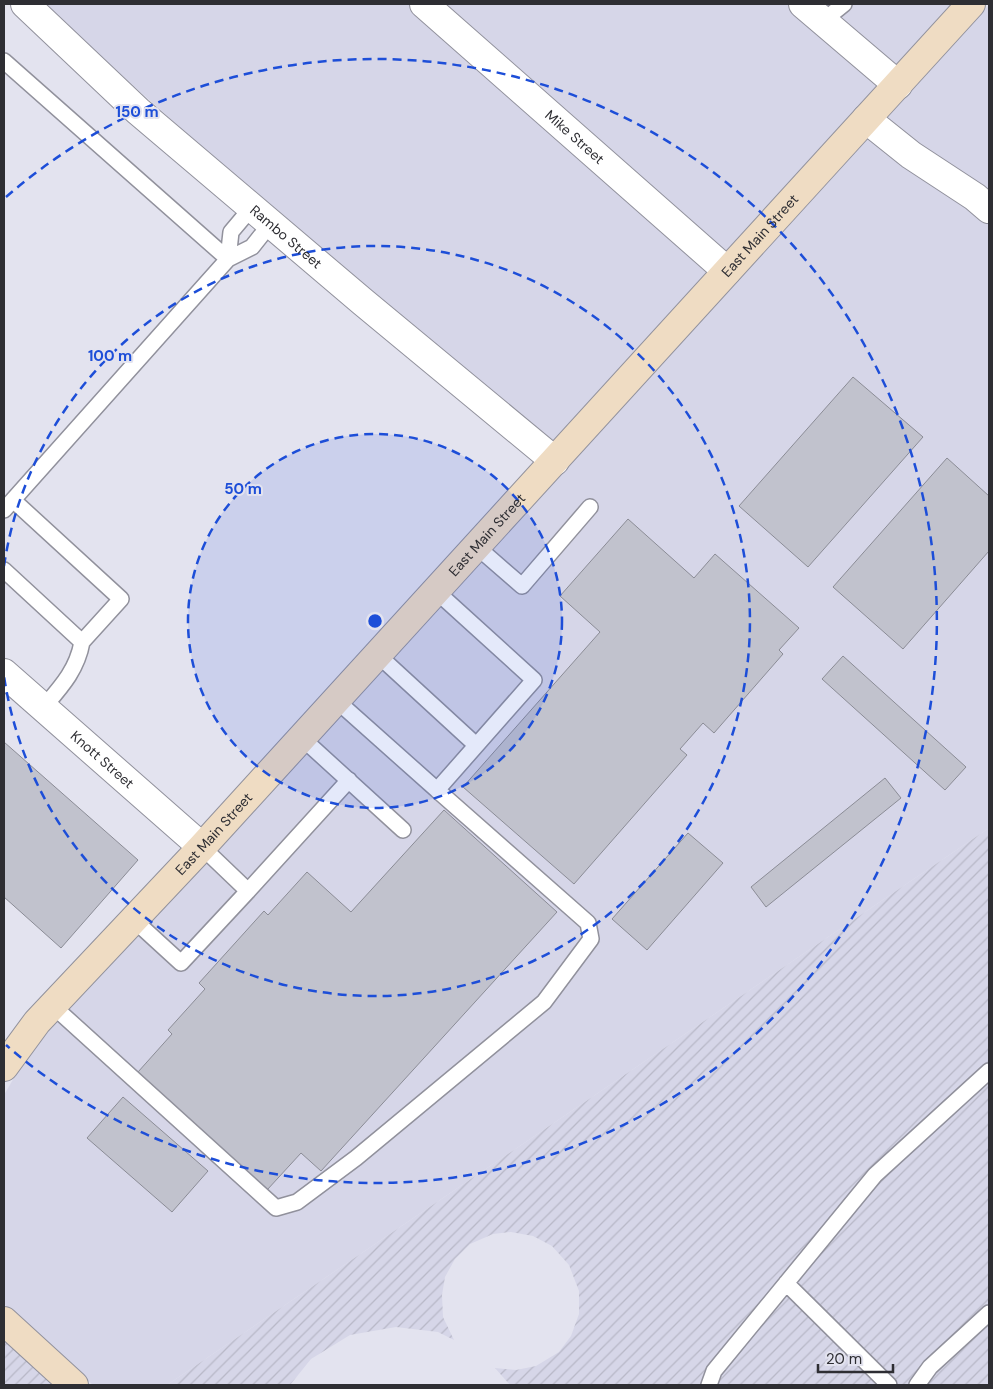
<svg xmlns="http://www.w3.org/2000/svg" width="993" height="1389" viewBox="0 0 993 1389" font-family="'DM Sans',sans-serif">
<style>
.built{fill:#d6d6e8}
.industrial{fill:url(#industrial-furrows)}
.building{fill:#c1c2cd;stroke:#8b8c96}
.lines{fill:none;stroke-linecap:round;stroke-linejoin:round}
.lane-casing{stroke:#91919c;stroke-width:18}
.street-casing{stroke:#91919c;stroke-width:30}
.secondary-casing{stroke:#91919c;stroke-width:30}
.lane{stroke:#fff;stroke-width:15}
.street{stroke:#fff;stroke-width:28}
.secondary{stroke:#efdcc3;stroke-width:28}
.ring{fill:none;stroke:#1d4ed8;stroke-width:2.5;stroke-dasharray:9 6}
.labels{text-anchor:middle;stroke-width:4;stroke-linejoin:round;paint-order:stroke}
.street-label{font-size:14px;fill:#2e2e33;stroke:#e3e3ef}
.centre{fill:#1d4ed8;stroke:#e3e3ef;stroke-width:2.5}
.ring-label{font-size:15px;text-anchor:middle;font-weight:bold;fill:#1d4ed8;stroke:#e3e3ef;stroke-width:4;stroke-linejoin:round;paint-order:stroke}
</style>
<defs>
<pattern id="industrial-furrows" width="10" height="10" patternUnits="userSpaceOnUse" patternTransform="scale(1.25)"><rect width="10" height="10" fill="#d6d6e8"/><path d="M-1 1l2-2M0 10L10 0M9 11l2-2" fill="none" stroke="#b8b8c7"/></pattern>
</defs>
<rect width="100%" height="100%" fill="#e3e3ef"/>
<path class="built" d="M42 4H951L543 452Z
M989 5V828L167 1385H93L4 1304V1095L15 1076 48 1032 212 857Z"/>
<path class="industrial" d="M989 828V1385H510L495 1368 516 1370 536 1366 559 1352 571 1336 579 1314V1291L569 1265 552 1246 533 1236 511 1232 493 1234 470 1244 455 1259 445 1277 442 1295 443 1317 454 1340 438 1332 396 1327 350 1335 311 1359 290 1385H167Z
M4 1338 55 1385H4Z"/>
<path class="building" d="M853 377 923 437 808 567 739 506Z
M947 458 989 496V551L903 649 833 587Z
M628 519 694 578 715 554 799 628 779 650 783 654 714 733 703 723 680 749 687 755 574 884 463 787 600 632 560 596Z
M843 656 966 767 945 790 822 679Z
M4 742 138 860 61 948 4 897Z
M885 778 901 798 766 907 751 887Z
M444 810 557 912 321 1171 301 1153 267 1190 138 1072 172 1034 168 1030 205 989 199 983 264 911 268 915 307 872 351 912Z
M688 833 723 863 647 950 612 919Z
M123 1097 208 1171 172 1212 87 1138Z"/>
<g class="lines">
<g class="lane-casing">
<path id="lane" d="M823 21 844 4
M4 61 228 259
M228 259 231 232 252 207
M13 500 121 599 82 642
M4 510 228 259 252 247 271 223
M476 546 522 586 590 507
M4 570 82 642C77 670 61 687 43 708
M378 655 476 745
M336 700 437 790 534 680 436 591
M302 738 403 830
M202 847 248 891 349 780
M134 920 181 963 248 891
M53 1006 276 1208 297 1202 356 1158 544 1002 591 939 588 923 437 790
M786 1283 889 1385
M709 1385 714 1371 875 1175 989 1071
M917 1385 930 1367 989 1313"/>
</g>
<g class="street-casing">
<g id="street">
<path id="s1" d="M25 4 138 111 363 302 555 461"/>
<path id="s2" d="M424 4 727 271"/>
<path d="M803 4 898 85"/>
<path d="M866 119 911 155 975 197 989 209"/>
<path id="s3" d="M4 673 202 847"/>
</g>
</g>
<g class="secondary-casing">
<g id="secondary">
<path id="s4" d="M4 1067 37 1022 202 847 971 4"/>
<path d="M4 1321 74 1385"/>
</g>
</g>
<use href="#lane" class="lane"/>
<use href="#street" class="street"/>
<use href="#secondary" class="secondary"/>
</g>
<circle cx="375" cy="621" r="187" fill="#1d4ed8" fill-opacity=".12"/>
<g class="ring">
<circle cx="375" cy="621" r="187"/>
<path d="M4 566A375 375 0 1 1 4 676"/>
<path d="M6 197A562 562 0 1 1 6 1045"/>
</g>
<g class="labels">
<g class="street-label">
<text dy="5" stroke="none"><textPath href="#s2" startOffset="201">Mike Street</textPath></text>
<text dy="5" stroke="none"><textPath href="#s1" startOffset="350">Rambo Street</textPath></text>
<text dy="5" stroke="none"><textPath href="#s4" startOffset="1124">East Main Street</textPath></text>
<text dy="5" stroke="none"><textPath href="#s4" startOffset="719">East Main Street</textPath></text>
<text dy="5" stroke="none"><textPath href="#s3" startOffset="131">Knott Street</textPath></text>
<text dy="5" stroke="none"><textPath href="#s4" startOffset="314">East Main Street</textPath></text>
</g>
</g>
<circle cx="375" cy="621" r="8" class="centre"/>
<g class="ring-label">
<text x="137" y="117">150 m</text>
<text x="110" y="361">100 m</text>
<text x="243" y="494">50 m</text>
</g>
<rect width="993" height="1389" fill="none" stroke="#2e2e33" stroke-width="10"/>
<path d="M818 1364v8h75v-8" fill="none" stroke="#2e2e33" stroke-width="2.5"/>
<text x="826" y="1364" font-size="15" fill="#2e2e33" stroke="#e3e3ef" stroke-width="4" paint-order="stroke">20 m</text>
</svg>
